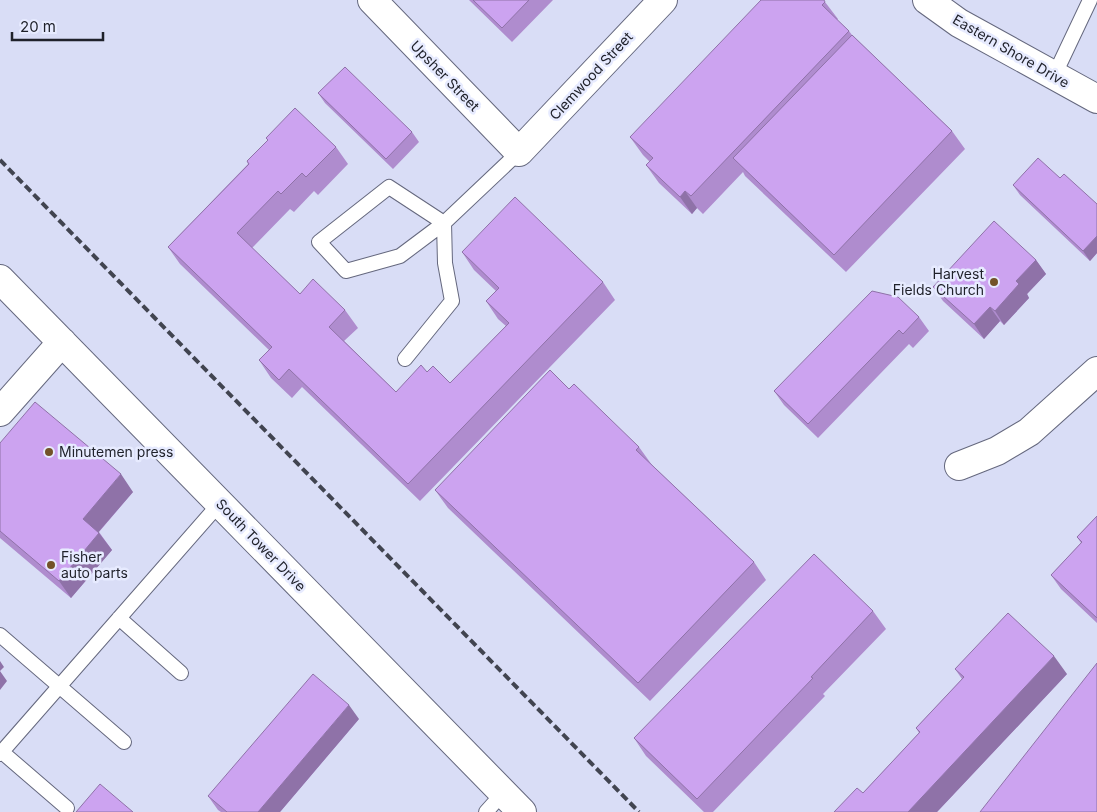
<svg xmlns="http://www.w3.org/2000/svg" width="1097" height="812" viewBox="0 0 1097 812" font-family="Inter,sans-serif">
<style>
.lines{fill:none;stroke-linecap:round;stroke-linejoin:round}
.service-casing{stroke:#65687e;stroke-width:16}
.minor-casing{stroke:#65687e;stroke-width:30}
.tertiary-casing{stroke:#65687e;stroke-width:30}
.service{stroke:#fff;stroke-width:14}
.minor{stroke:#fff;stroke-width:28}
.tertiary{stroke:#fff;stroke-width:28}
.rail{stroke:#414450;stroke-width:4;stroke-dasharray:8 4;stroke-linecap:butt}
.wall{fill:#af8cce}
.shaded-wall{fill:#8f72a8}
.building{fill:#cca3f0;stroke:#8f72a8}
.poi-dot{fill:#735229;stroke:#e7ebff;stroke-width:2}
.labels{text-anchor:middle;stroke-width:5;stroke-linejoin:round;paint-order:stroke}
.street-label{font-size:14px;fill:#1f212a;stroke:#e7ebff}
.poi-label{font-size:14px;fill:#1f212a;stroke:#e7ebff;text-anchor:start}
</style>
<rect width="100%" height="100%" fill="#d9ddf6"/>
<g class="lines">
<g class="service-casing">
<path id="service" d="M1054 76 1090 0
M405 359 452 301 445 263 444 223 389 187 319 242 346 271 400 256 444 223 519 152
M119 618 181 673
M0 635 124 742
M2 752 67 808
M0 754 220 503
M486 812 503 793"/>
</g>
<g class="minor-casing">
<path id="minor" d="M372 0 519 152 663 0
M0 279 522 812
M0 412 62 342
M959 466 997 451 1029 432 1097 371"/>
</g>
<g class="tertiary-casing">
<path id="tertiary" d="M927 0 959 23 1097 99"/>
</g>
<use href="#service" class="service"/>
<use href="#minor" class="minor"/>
<use href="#tertiary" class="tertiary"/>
<path class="rail" d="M0 160 639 812"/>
</g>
<path class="wall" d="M469 0H553L512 42Z
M825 2 838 19 837 20 849 31 852 35 952 131 965 149 846 272 745 176 743 172 703 214 697 208 692 214 659 183 646 165 650 162 643 155 630 137Z
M318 93 412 132 419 142 393 169 325 103Z
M336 147 348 164 318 195 314 191 294 212 290 209 252 248 300 294 345 310 358 328 344 341 396 392 427 372 450 383 506 326 498 319 486 301 496 291 474 270 462 252 603 282 615 300 420 501 302 387 292 398 271 378 259 360 269 350 180 264 168 247 248 164 247 161Z
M1060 178 1097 204V253L1090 261 1020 195 1013 185Z
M1036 260 1046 274 1027 294 1029 298 1004 325 1000 321 984 339 943 301 933 287Z
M919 317 929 331 913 348 909 344 818 438 784 405 774 391Z
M569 389 639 447 652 465 754 562 766 580 650 701 448 508 435 490Z
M0 443 133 492 99 532 112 550 71 598 0 538Z
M1097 516V623L1061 589 1051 575 1081 543 1077 537Z
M873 611 886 629 823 694 825 696 713 812H704L646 756 634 738Z
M955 669 1067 674 937 812H834L863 793 919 733 916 728 962 679Z
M359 719 280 812H221L218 810 208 796Z"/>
<path class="shaded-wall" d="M685 191 697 208 692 214 680 197Z
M1097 236V253L1090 261 1083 251Z
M1036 260 1046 274 1027 294 1029 298 1004 325 995 311 1016 281Z
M990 307 1000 321 984 339 974 324Z
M121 474 133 492 95 536 83 519Z
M99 533 112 550 71 598 59 581Z
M1054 656 1067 674 937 812H908Z
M0 661 4 667 0 671 7 681 0 690Z
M349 705 359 719 280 812H258Z"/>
<path class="building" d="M473 0H529L502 28Z
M761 0H824L825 2 822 5 849 31 691 196 685 191 680 197 646 165 653 158 630 137Z
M852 35 952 131 834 255 733 158Z
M345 67 412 132 386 159 318 93Z
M295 108 336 147 306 177 302 173 281 194 278 191 237 233 300 294 313 279 345 310 329 327 396 392 421 365 427 372 433 366 450 383 509 323 486 301 499 288 462 252 515 197 603 282 408 484 289 369 279 380 259 360 272 347 168 247 249 164 247 161 268 140 266 138Z
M1038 158 1060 178 1064 174 1097 204V236L1083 251 1013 185Z
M994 221 1036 260 1016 281 1019 284 995 311 990 307 974 324 933 287Z
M872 291 898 297 919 317 903 334 899 330 808 424 774 391Z
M550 370 569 389 574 384 639 447 636 450 754 562 638 683 435 490Z
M35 402 121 474 83 519 99 533 59 581 0 531V443Z
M1097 516V618L1051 575 1082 542 1077 537Z
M814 554 873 611 811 677 813 678 697 799 634 738Z
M1008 613 1054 656 908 812H834L857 788 863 793 920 732 916 728 964 677 955 669Z
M1097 663V812H980Z
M313 674 349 705 258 812H227L208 796Z
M100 784 133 812H76Z"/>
<g class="poi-dot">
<circle cx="994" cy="282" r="5"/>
<circle cx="49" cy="452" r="5"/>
<circle cx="51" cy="565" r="5"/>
</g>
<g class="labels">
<g class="street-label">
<text transform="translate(1011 51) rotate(30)" y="5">Eastern Shore Drive</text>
<text transform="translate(445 76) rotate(46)" y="5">Upsher Street</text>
<text transform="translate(591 76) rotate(-47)" y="5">Clemwood Street</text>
<text transform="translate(261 545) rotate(46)" y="5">South Tower Drive</text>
</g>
<g class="poi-label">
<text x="984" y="279" text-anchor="end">Harvest<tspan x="984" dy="16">Fields Church</tspan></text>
<text x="59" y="457">Minutemen press</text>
<text x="61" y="562">Fisher<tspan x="61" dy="16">auto parts</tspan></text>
</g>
</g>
<path d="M12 32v8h91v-8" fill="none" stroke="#1f212a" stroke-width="2.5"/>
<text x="20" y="32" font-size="15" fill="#1f212a" stroke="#e7ebff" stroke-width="4" paint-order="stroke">20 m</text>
</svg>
